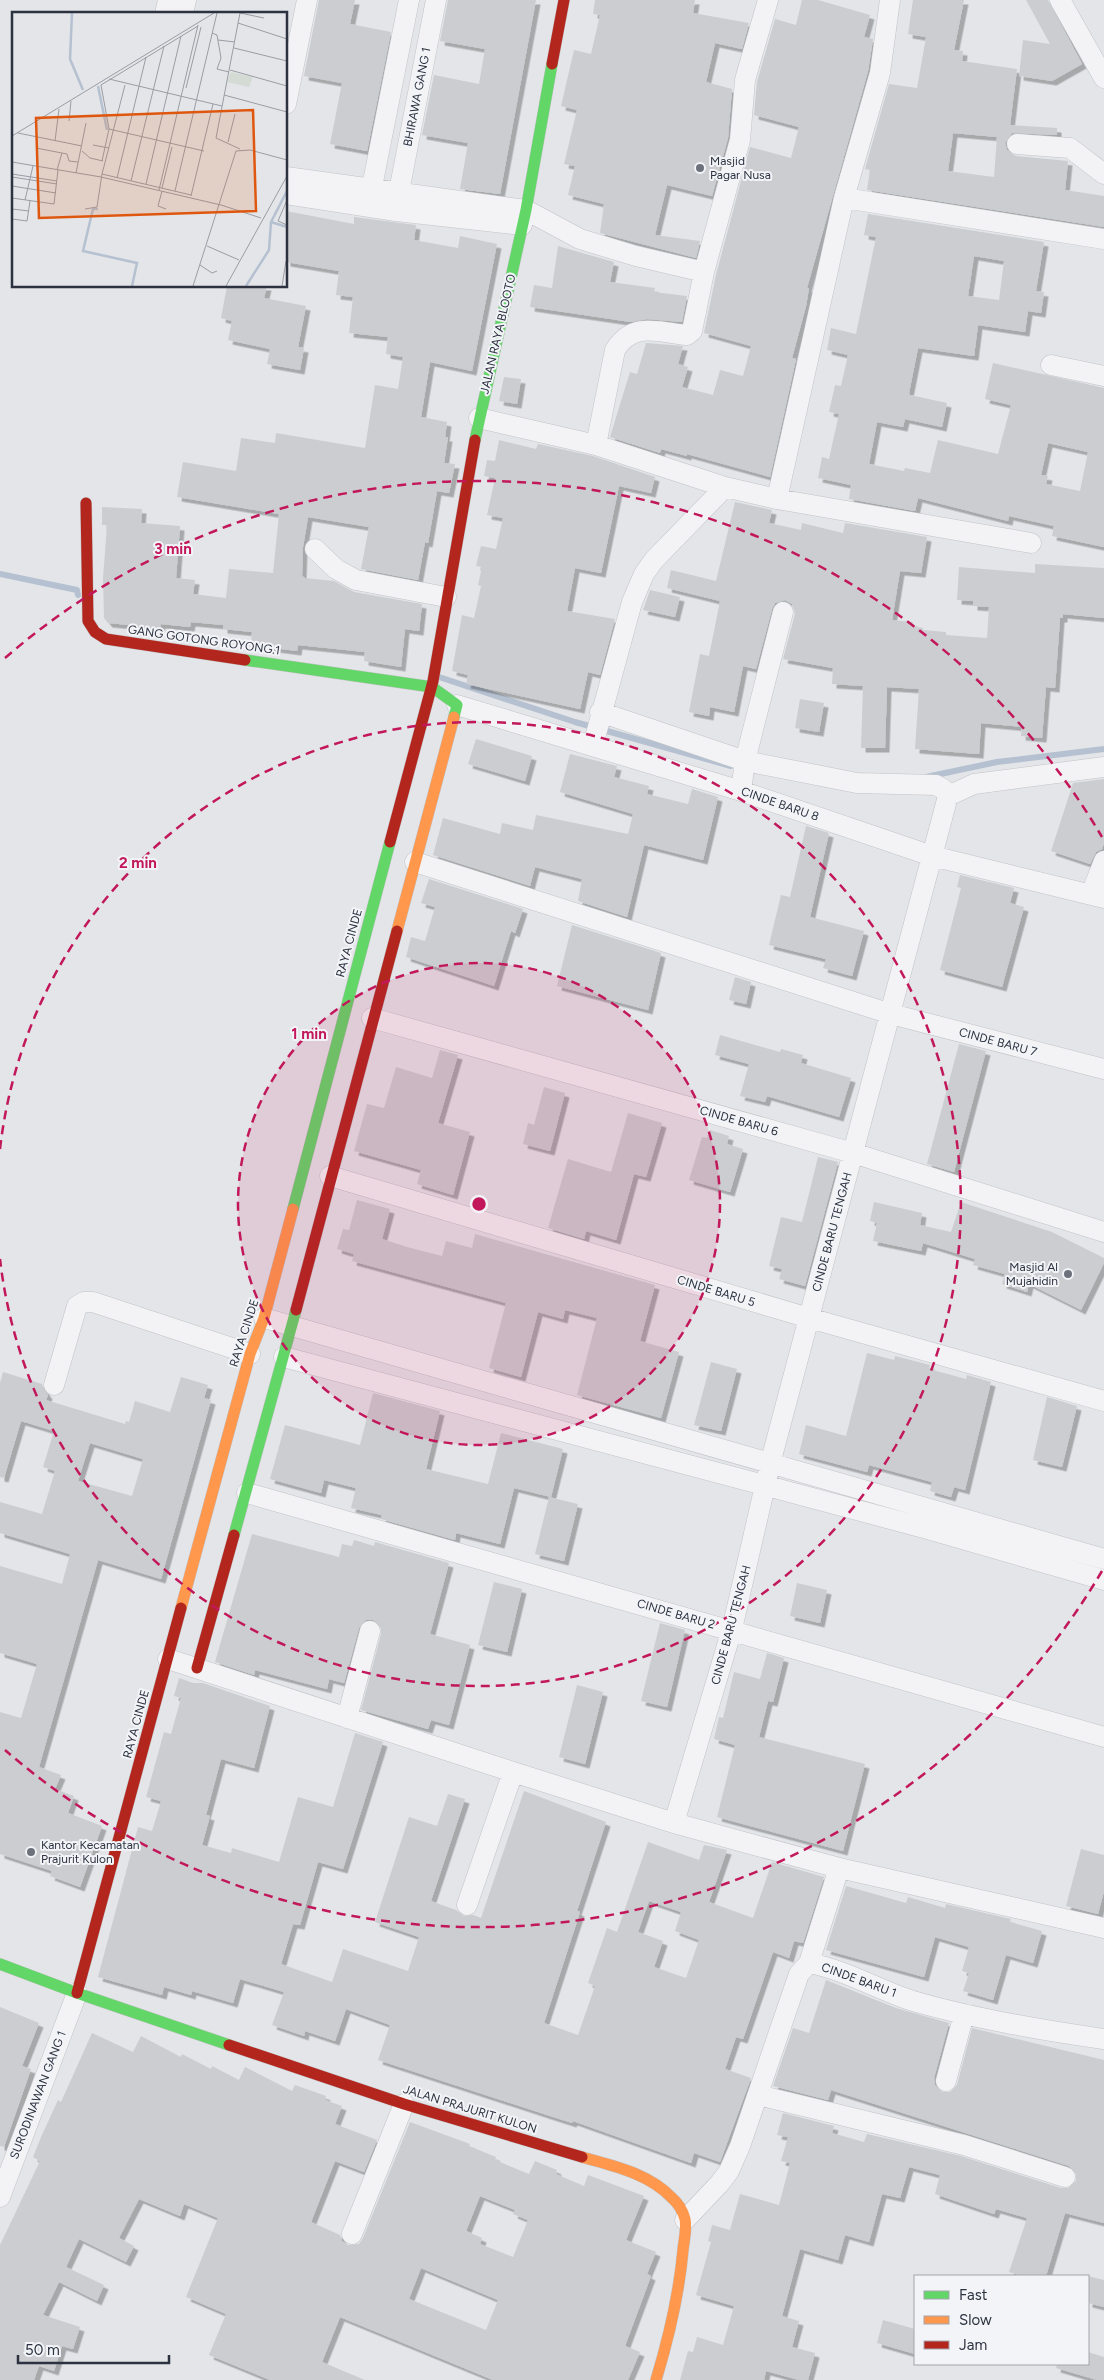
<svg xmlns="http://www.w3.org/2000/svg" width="1104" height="2380" viewBox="0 0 1104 2380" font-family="Figtree,sans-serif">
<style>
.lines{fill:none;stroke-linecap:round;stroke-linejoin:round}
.stream{stroke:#b5c1d0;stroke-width:6}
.building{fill:#cccdd0;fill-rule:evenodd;filter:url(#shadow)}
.street-casing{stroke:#c2c3c6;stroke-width:21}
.fast-casing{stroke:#c2c3c6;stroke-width:12}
.slow-casing{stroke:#c2c3c6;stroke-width:12}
.jam-casing{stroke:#c2c3c6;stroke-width:12}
.street{stroke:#f3f3f5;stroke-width:20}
.fast{stroke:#63d668;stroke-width:11}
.slow{stroke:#ff974d;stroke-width:11}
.jam{stroke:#b3261e;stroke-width:11}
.ring{fill:none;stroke:#c2185b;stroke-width:2.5;stroke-dasharray:9 6}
.poi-dot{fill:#6c717b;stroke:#f2f4f7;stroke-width:2}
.labels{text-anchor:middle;stroke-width:4;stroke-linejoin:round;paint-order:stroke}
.street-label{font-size:12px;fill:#2c3240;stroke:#f2f4f7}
.poi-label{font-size:12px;fill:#2c3240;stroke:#f2f4f7;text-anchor:start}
.inset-river{fill:none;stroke:#b5c1d0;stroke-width:2.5}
.inset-road{fill:none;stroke:#9a9da5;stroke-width:1}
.view{fill:#df570f;fill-opacity:0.15;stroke:#df570f;stroke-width:2.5}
.inset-edge{fill:none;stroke:#2c3240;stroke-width:2.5}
.centre{fill:#c2185b;stroke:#f2f4f7;stroke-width:2.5}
.ring-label{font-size:15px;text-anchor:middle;font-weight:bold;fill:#c2185b;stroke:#f2f4f7;stroke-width:4;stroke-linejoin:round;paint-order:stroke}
</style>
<defs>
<filter id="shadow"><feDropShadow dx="4.5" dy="4.5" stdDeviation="0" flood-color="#0004"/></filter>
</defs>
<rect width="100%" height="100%" fill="#e3e5e8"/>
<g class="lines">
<path class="stream" d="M0 574 77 590 78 595
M439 677 575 722 731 766
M926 777 997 762 1104 749"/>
</g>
<path class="building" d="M319 0H355L350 24 391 32 367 151 330 144 342 83 304 76Z
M448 0H536L500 194 460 189 468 143 422 135 434 75 479 84 485 49 440 41Z
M595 0H695L693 13 749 23 742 49 715 43 706 82 732 89 728 138 712 196 667 185 655 235 700 241 696 258 600 233 604 204 568 195 575 166 564 164 577 110 561 106 574 50 591 54 600 15 593 14Z
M802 0H818L870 15 864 37 873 39 868 71 807 288H809L806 306 792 358 796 359 770 477 687 454V456L661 449 660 453 610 437 630 372 637 374 646 343 683 346 678 364 688 367 682 387 713 395 720 370 743 376 751 346 704 333 716 275 750 147 791 158 799 127 754 115 757 82 775 19 796 25Z
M913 0H964L954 50 963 51 962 61 1017 69 1010 125 1057 128V135L1012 133 1005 143 1007 150 1016 156 1068 161 1065 190 1104 196V227L867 190 870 170 865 169 889 84 917 88 926 37 908 34ZM953 133 997 137 994 177 948 171Z
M1026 0H1048L1082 64 1052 81 1019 76 1023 40 1050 44Z
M286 211 354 224V217L416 225 414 240 458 248 460 236 497 244 472 371 430 362 421 417 447 422 445 437H448L444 463 455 464 449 493 437 491 428 543 425 542 418 580 361 569 369 527 308 517 303 547 302 576 305 578 334 581 354 592 422 604 419 631 405 629 401 667 364 661 365 652 298 645 297 651 251 645 252 632 223 629V625L191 622 190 627 161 624 160 628 108 623 104 618 103 578 107 525H102V507L142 509 141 523 180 526 176 578 195 580 193 594 226 598 229 569 273 573 279 514 177 497 183 462 236 471 241 438 275 443 276 433 365 448 375 385 398 389 403 357 386 354 388 337 349 333 353 297 336 295 339 271 286 262Z
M868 214 1044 242 1036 291 1044 292 1041 313 1028 311 1025 332 978 325 974 356 918 348 909 393 910 395 947 403 942 427 905 419 903 427 877 422 869 464 904 471 905 468 930 473 938 440 998 454 1011 405 985 399 993 363 1104 388V547L1052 536 1054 526 1009 516 1008 521 918 498 915 511 849 499 851 485 818 478 822 457 829 459 839 414 829 412 835 385 841 386 848 355 827 350 831 328 856 334 876 237 864 235ZM974 256 1004 261 999 300 968 296ZM1048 443 1088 452 1080 491 1046 484 1048 476 1041 475Z
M558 246 614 262 610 282 655 288 654 292 687 296 682 322 647 319 631 322 530 307 534 285 552 288Z
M227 286H267L264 298 306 306 298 347 304 348 300 370 267 364 270 349 228 340 232 321 221 318Z
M504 377 521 379 517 404 499 401Z
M499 440 536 449 538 444 593 456 655 477 651 493 619 486 601 573 575 568 567 611 615 619 600 675 588 672 580 709 466 684 468 675 452 671 462 615 474 618 481 586 478 585 482 567 476 566 481 546 496 549 503 518 487 515 495 478 484 476 487 460 495 461Z
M735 502 772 510 769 523 801 530 802 523 843 533 845 523 927 537 921 573 900 571 892 620 913 622 912 626 923 628V630L946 632V635L987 638 989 607 973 606V601L957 600 959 567 1035 573V564L1104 568V618L1063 614V618H1060L1055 688 1046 687 1042 738 1021 736 1022 727 981 723 979 754 915 749 919 689 887 687 885 748H861L863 686 832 684 833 668 783 659 795 614 792 604 785 600 775 603 772 609 756 669 743 666 734 712 710 707 709 716 689 712 700 654 709 656 720 601 667 588 671 570 716 581Z
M650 590 680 597 675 617 643 610Z
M800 699 824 703 819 732 795 728Z
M476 739 532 756 525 781 468 764Z
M570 754 617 766 614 777 649 786 647 794 688 804 692 789 718 797 703 860 644 845 627 917 578 901 582 879 535 867 530 886 433 855 443 818 500 834 502 823 533 830 536 815 628 834 633 814 560 792Z
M1104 779V843L1102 849 1096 852 1090 864 1051 851 1073 783Z
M806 826 829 833 810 917 864 931 852 976 823 968 826 959 769 945 781 895 790 897Z
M960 875 1014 888 1010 903 1024 907 1002 987 940 970 961 888 957 887Z
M429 879 523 909 515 933 511 931 494 986 406 957 411 937 425 941 435 907 421 903Z
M572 925 661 953 648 1010 557 986Z
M735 977 751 982 746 1004 729 1000Z
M720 1035 780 1052 781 1049 803 1055 801 1063 851 1078 839 1117 767 1096 765 1102 740 1096 749 1064 715 1055Z
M959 1044 986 1051 954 1172 927 1164Z
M440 1050 458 1055 438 1123 470 1132 453 1195 417 1184 421 1170 354 1151 367 1104 384 1108 396 1067 432 1078Z
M544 1087 565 1093 550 1151 523 1144 528 1123 534 1125Z
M628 1113 662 1123 646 1177 634 1174 616 1240 586 1231 584 1239 548 1228 568 1159 611 1172Z
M710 1130 729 1136 727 1144 743 1149 730 1192 689 1180 702 1137 707 1138Z
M818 1157 838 1162 805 1286 779 1279 782 1269 769 1266 781 1217 802 1222Z
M357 1200 390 1209 382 1239 407 1247 442 1256 446 1241 472 1248 475 1234 655 1285 640 1341 679 1352 661 1418 577 1395 597 1318 565 1310 563 1319 538 1312 521 1377 489 1368 506 1303 352 1261 354 1254 337 1249 343 1229 349 1230Z
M874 1202 922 1213 920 1225 951 1232 961 1202 1052 1232 1104 1258V1263L1081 1310 1029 1284 1027 1292 1002 1284 1005 1274 973 1265 975 1259 923 1243 921 1251 873 1241 877 1223 870 1221Z
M867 1353 894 1360 895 1356 930 1365 929 1369 966 1379 967 1375 991 1382 965 1490 954 1487 951 1497 930 1491 932 1482 869 1465 867 1472 799 1454 806 1425 846 1436Z
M711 1362 737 1369 721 1431 694 1425Z
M3 1372 42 1384 43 1388 48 1395 46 1400 125 1424 126 1421 129 1422 135 1401 170 1412 181 1377 208 1385 204 1398 211 1400 161 1579 98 1560 39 1767 61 1775 55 1789 74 1796 68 1813 102 1826 80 1887 50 1876 52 1871 0 1854V1712L21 1718 37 1664 0 1653V1566L62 1584 70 1554 0 1533V1502L42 1514 55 1471 43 1467 54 1431 21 1421 4 1478 0 1477V1383ZM90 1443 143 1459 132 1496 78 1481Z
M373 1393 440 1411 426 1469 488 1484 501 1433 563 1449 551 1497 514 1488 500 1544 456 1533 455 1540 381 1519 382 1515 351 1508 356 1488 324 1480 321 1493 270 1479 285 1425 360 1445Z
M1047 1397 1077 1406 1062 1467 1033 1460Z
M549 1497 578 1504 564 1561 535 1554Z
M252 1534 339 1557 342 1544 352 1546 354 1540 374 1546 375 1542 449 1563 430 1634 470 1645 449 1725 431 1720 428 1729 361 1710 381 1634V1627L373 1620H366L359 1628 344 1683 329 1679 327 1689 255 1670 254 1675 215 1662Z
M494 1582 522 1589 507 1652 478 1645Z
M797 1583 827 1590 820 1623 790 1616Z
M660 1623 685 1630 667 1707 641 1701Z
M767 1653 784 1658 773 1702 768 1701 759 1737 865 1764 843 1851 717 1817 735 1745 714 1739 719 1717 723 1718 734 1672 760 1679Z
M179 1678 193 1683H203L270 1706 254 1768 221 1759 206 1815 210 1816 202 1845 231 1853 232 1848 279 1862 298 1797 333 1807 355 1733 383 1742 343 1869 318 1862 300 1925 293 1924 281 1964 332 1982 343 1949 408 1971 419 1937 375 1922 409 1817 437 1826 448 1794 465 1799 431 1901 456 1910 464 1916 473 1915 481 1918 524 1791 606 1822 577 1911 580 1912 544 2023 578 2035 595 1986 588 1983 607 1928 617 1932 648 1842 699 1860 704 1845 727 1850 709 1902 753 1918 772 1862 824 1877 803 1943 794 1941 789 1958 773 1952 743 2039 736 2037 725 2069 751 2078 720 2162 694 2153 691 2163 573 2121 572 2123 547 2115 378 2060 390 2025 346 2009 335 2041 305 2031 304 2036 272 2025 284 1992 240 1979 233 2003 192 1991 191 1995 164 1987 162 1995 98 1977 138 1827 152 1831 161 1801 146 1797 164 1732 171 1734 181 1698 174 1696ZM649 1901 681 1912 675 1931 699 1940 686 1978 654 1967 663 1941 638 1932Z
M577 1685 603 1692 585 1764 559 1757Z
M1081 1849 1104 1855V1891L1098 1914 1066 1906Z
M846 1886 906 1903 908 1897 945 1908 946 1904 1011 1919 1010 1922 1042 1931 1033 1963 1006 1955 993 2000 963 1991 969 1973 962 1971 969 1947 935 1937 924 1977 826 1950Z
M826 1980 896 2008 949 2023 934 2078 935 2085 942 2092H950L957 2085 972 2028 1104 2060V2223L1065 2213 1046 2276H1022L1009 2272 1027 2218 996 2209 994 2214 935 2194 940 2175 909 2167 900 2198 882 2194 869 2242 845 2235 838 2260 800 2249 782 2316 799 2321 792 2347 815 2353 808 2380H799L766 2371 764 2380H680L688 2351 693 2352 697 2337 723 2345 734 2306 696 2295 711 2242 708 2241 712 2225 730 2230 740 2194 779 2205 790 2163 781 2161 788 2137 777 2135 783 2113 834 2126 832 2133 864 2142 867 2134 961 2156 1061 2188H1068L1076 2181V2174L1069 2166 831 2090 828 2100 773 2086 793 2028 809 2033Z
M0 2007 39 2023 22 2066 31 2069 4 2147 0 2146Z
M92 2033 133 2052 141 2036 181 2057 182 2054 211 2069 212 2066 239 2080 245 2067 292 2091 295 2085 326 2096 325 2100 342 2106 335 2124 377 2140 364 2172 335 2161 311 2222 340 2235 342 2241 348 2245 359 2244 363 2238 410 2122 470 2144 469 2146 496 2157 495 2160 529 2174 535 2161 557 2170 556 2174 584 2186 588 2175 644 2196 626 2240 656 2252 647 2274 651 2276 625 2346 640 2352 628 2380H493L340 2317 322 2362 365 2380H270L209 2355 226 2314 186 2297 218 2218 184 2204 180 2216 139 2199 119 2238 134 2246 126 2262 79 2239 66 2267 104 2285 97 2301 59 2282 43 2315 80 2327 73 2349 62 2346 54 2371 39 2366 34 2380H0V2245L40 2161 33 2157 41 2137 58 2100 61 2102ZM480 2196 515 2210 513 2214 528 2220 513 2257 480 2244 482 2238 466 2231ZM421 2268 498 2300 486 2330 409 2299Z
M1088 2276 1104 2280V2307L1088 2303Z
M883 2320 915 2329V2354L877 2343Z
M1088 2352 1104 2357V2380H1097L1056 2368 1057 2364H1088Z"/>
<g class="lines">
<g class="street-casing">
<path id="street" d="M1060 0 1104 78
M165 14 168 0
M183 14 186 0
M286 104 307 0
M1017 144 1070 148 1104 174
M286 177 526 210 580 239 636 256 704 272
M286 194 396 211 522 225
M844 198 1104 239
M369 202 409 0
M396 207 436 0
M1051 365 1104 376
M479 418 596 445 725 487 777 499 1031 543
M596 445 615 350C633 321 657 332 687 335L692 331 704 272 740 140 745 80 768 0
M777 499 844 198 880 73 890 0
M315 549 336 569 356 580 446 597
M457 705 741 791 932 856 1104 898
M600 712 745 761 857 783 936 785 943 789 948 796
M593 745 632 602 644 574 654 560 725 487
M741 791 745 761 783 612
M415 862 891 1014 1104 1069
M1091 894 1104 861
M372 1018 853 1153 1104 1232
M330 1176 809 1318 1104 1401
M264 1318 1104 1559
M284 1357 928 1529 1104 1580
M54 1385 77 1306 84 1302H93L250 1354
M247 1493 1104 1737
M168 1659 513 1772 674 1823 839 1868 1104 1928
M347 1718 370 1631
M674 1823 732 1629 770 1464 948 796 974 784 1104 767
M467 1905 513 1772
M809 1963 839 1868
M946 2081 964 2014
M758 2095 964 2145 1065 2177
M0 2197 77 1993
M685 2220 720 2183 729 2171 740 2146 799 1974 809 1963C846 1970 878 1990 913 2001 975 2019 1040 2030 1104 2039
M352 2234 404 2104"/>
</g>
<g class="fast-casing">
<path id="fast" d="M475 440 526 210 552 64
M245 660 432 687 457 705 454 717
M293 1209 390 842
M234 1535 296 1310
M0 1964 77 1993 229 2045"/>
</g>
<g class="slow-casing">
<path id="slow" d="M397 931 454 717
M181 1608 250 1354 264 1318 293 1209
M582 2157C613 2166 648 2173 671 2197 678 2203 683 2211 685 2219 687 2229 684 2240 683 2250 679 2295 669 2337 656 2380"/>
</g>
<g class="jam-casing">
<path id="jam" d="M552 64 564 0
M86 503 88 621 95 632 106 639 245 660
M390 842 433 681 475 440
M296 1310 397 931
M197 1668 234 1535
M77 1993 181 1608
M229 2045 404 2104 582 2157"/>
</g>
<use href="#street" class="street"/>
<use href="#fast" class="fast"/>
<use href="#slow" class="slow"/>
<use href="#jam" class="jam"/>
</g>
<circle cx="479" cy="1204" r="241" fill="#c2185b" fill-opacity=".12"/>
<g class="ring">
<circle cx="479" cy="1204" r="241"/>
<path d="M0 1149A482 482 0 1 1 0 1259"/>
<path d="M1102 1571A723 723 0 0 1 5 1750M5 658A723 723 0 0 1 1102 837"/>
</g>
<g class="poi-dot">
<circle cx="700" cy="168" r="5"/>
<circle cx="1068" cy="1274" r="5"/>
<circle cx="31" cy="1852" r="5"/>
</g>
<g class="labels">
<g class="street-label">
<text transform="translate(417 97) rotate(-79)" y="4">BHIRAWA GANG 1</text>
<text transform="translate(498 334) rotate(-77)" y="4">JALAN RAYA BLOOTO</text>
<text transform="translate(204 640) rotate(8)" y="4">GANG GOTONG ROYONG.1</text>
<text transform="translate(780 804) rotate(19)" y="4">CINDE BARU 8</text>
<text transform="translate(349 943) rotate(-75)" y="4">RAYA CINDE</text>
<text transform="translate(998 1042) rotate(15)" y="4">CINDE BARU 7</text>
<text transform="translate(739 1121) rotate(16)" y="4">CINDE BARU 6</text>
<text transform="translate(832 1232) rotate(-75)" y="4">CINDE BARU TENGAH</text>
<text transform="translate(716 1291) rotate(17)" y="4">CINDE BARU 5</text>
<text transform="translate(244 1333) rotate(-72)" y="4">RAYA CINDE</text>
<text transform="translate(676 1614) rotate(16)" y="4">CINDE BARU 2</text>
<text transform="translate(731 1625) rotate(-75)" y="4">CINDE BARU TENGAH</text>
<text transform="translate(136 1724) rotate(-75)" y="4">RAYA CINDE</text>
<text transform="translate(859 1980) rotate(20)" y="4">CINDE BARU 1</text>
<text transform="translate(38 2095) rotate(-69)" y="4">SURODINAWAN GANG 1</text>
<text transform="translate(470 2109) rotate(17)" y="4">JALAN PRAJURIT KULON</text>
</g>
<g class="poi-label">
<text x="710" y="165">Masjid<tspan x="710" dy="14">Pagar Nusa</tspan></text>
<text x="1058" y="1271" text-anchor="end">Masjid Al<tspan x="1058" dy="14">Mujahidin</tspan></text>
<text x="41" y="1849">Kantor Kecamatan<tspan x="41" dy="14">Prajurit Kulon</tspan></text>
</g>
</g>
<g transform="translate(12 12)">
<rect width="275" height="275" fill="#e3e5e8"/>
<path d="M219 60 241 65 237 75 215 70Z" fill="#d4dbd4"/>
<path class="inset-river" d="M60 1 58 47 71 78M86 74 95 118M86 197H81L71 239 125 251 120 274M259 210 275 215M234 274 257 238 259 210 275 179"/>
<path class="inset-road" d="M228 1 252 6M226 11 275 27M186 14 89 73 97 117 192 139M200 21 205 23 209 46 205 57 217 60M206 28 223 30M222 36 275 49M218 58 275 74M97 67 210 94M174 76 189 15M212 83 275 100M57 109 59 89M6 121 70 134M0 124 202 1M43 129 47 97M216 130 223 102M81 133 97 136M24 136 55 142 57 149 66 150M228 137 204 126 228 1M70 139 78 146 91 149M90 149 97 117M0 150 89 165 209 193 249 206M45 158 50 141M64 161 74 111M0 162 45 169M90 162 113 73M0 165 45 172M105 166 134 45M119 169 152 34M134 172 169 24M0 174 44 181M150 176 160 135M147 178 186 13M150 179 146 194 154 197M163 179 205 1M179 184 201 92M0 186 42 192 46 158M13 188 21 154M275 188 266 209 275 213M0 197 17 199M73 197 85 195 90 162 179 183M0 207 15 209 18 189M195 234 227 248M188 253 200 261 205 259M181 274 224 139 238 138 275 148M214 274 275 164M270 274 274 249"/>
<path class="view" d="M241 98 244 199 27 206 24 106Z"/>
<rect width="275" height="275" class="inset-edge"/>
</g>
<circle cx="479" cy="1204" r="8" class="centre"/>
<g class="ring-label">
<text x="173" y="554">3 min</text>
<text x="138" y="868">2 min</text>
<text x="309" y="1039">1 min</text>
</g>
<rect x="914" y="2275" width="175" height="90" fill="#f2f4f7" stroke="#a3a6ae"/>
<rect x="924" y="2291" width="25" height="8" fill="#63d668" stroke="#a3a6ae"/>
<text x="959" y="2300" font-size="15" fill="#2c3240">Fast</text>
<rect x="924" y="2316" width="25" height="8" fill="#ff974d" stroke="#a3a6ae"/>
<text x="959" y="2325" font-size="15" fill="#2c3240">Slow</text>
<rect x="924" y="2341" width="25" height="8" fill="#b3261e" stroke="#a3a6ae"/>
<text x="959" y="2350" font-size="15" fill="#2c3240">Jam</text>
<path d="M18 2355v8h151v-8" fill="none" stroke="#2c3240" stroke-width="2.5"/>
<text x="25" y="2355" font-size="15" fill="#2c3240" stroke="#f2f4f7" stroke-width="4" paint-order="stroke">50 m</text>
</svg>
